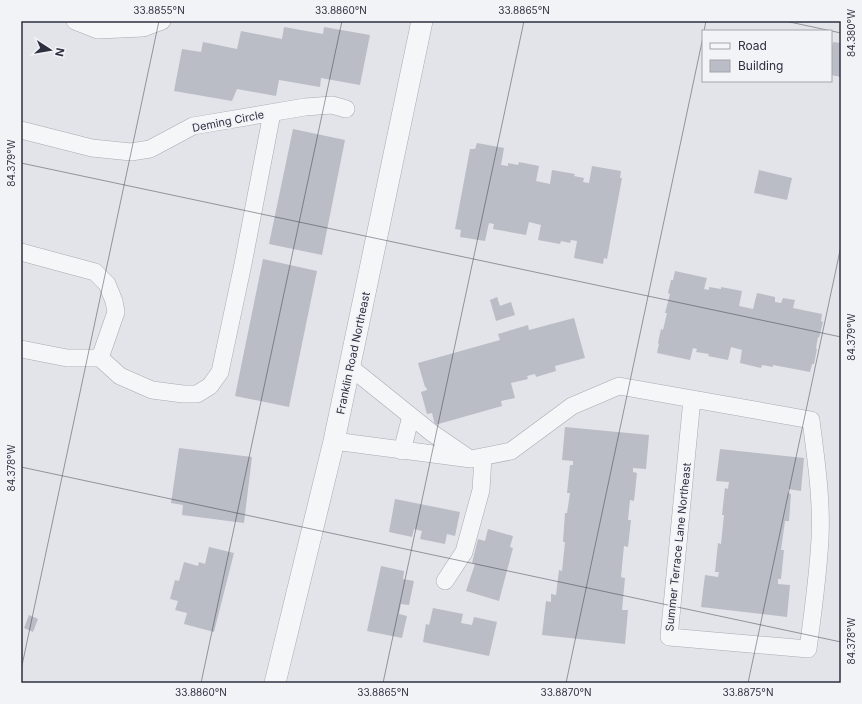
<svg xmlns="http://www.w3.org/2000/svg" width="862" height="704" viewBox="0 0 862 704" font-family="Inter,sans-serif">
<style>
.building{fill:#babdc5}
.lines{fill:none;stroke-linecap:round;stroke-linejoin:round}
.minor-casing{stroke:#a8aab3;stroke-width:18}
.tertiary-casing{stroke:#a8aab3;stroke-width:22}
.minor{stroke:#f5f6f8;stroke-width:17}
.tertiary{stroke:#f5f6f8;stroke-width:21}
.ticks{fill:none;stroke:#2c303f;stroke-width:1;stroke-opacity:0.45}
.labels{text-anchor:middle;stroke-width:3.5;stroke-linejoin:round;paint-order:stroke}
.street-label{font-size:11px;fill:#2c303f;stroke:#f2f3f7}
.neatline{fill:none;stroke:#2c303f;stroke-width:1.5}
.ticks-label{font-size:10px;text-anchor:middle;fill:#2c303f}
</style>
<rect width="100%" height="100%" fill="#e3e4e9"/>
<path class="building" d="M284 27 323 34 324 27 370 35 360 85 321 78 320 87 279 80 276 96 237 89 232 101 174 91 182 49 201 52 203 42 237 49 241 31 282 39Z
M833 42 841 43V77L831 75V52Z
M293 129 345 140 322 255 269 244Z
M477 143 504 148 501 165 508 166V163L518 165 519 162 539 166 536 181 550 184 552 170 575 174 574 176 584 178 583 182 589 183 592 166 621 171 620 178H622L607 259 604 258 603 264 574 258 577 241 571 240 570 243 561 241 560 244 538 240 541 225 529 222 526 235 493 229 494 224 489 223 485 241 460 237 461 230 455 229 470 149H475Z
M759 170 792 178 787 200 754 193Z
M263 259 317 271 289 407 235 396Z
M675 271 707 278 704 289 709 290V287L721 289V287L742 291 739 306 753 309 757 293 775 297V302L781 303 783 298 795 300 793 308 822 314 821 321 823 322 819 338 818 337 816 348 817 349 814 364H812L810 372 773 365V367L762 365 761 368 740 363 742 350 731 347 728 360 708 356 709 354 696 352 697 349 693 348 690 360 657 353 659 344 658 343 661 329 663 330 667 313H665L670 294 668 293 671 280H673Z
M497 297 500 306 511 302 515 315 496 321 490 300Z
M574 318 585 358 555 366 556 371 536 377 535 374 527 376 528 379 511 383 515 398 501 401 502 406 435 425 432 413 427 414 421 392 427 390 426 387H425L418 363 500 340 498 334 528 325 529 330Z
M565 427 649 435 646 469 633 468V472L637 473 634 501 630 500 628 520H631L628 547 624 546 621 577 625 578 622 610H628L625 644 542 635 546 601 551 602V594L556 595 559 570 562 571 565 542H563L565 513H567L570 493H567L570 465H573V461L562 460Z
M179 448 252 457 244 523 182 515 183 505 171 503Z
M720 449 804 458 801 491 788 489V493L791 494 789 521H785L781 550H784L781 579H778V584L790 585 787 617 701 607 705 575 718 577 719 572H715L718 543 721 544 724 515H722L725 488 728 489 729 482 716 481Z
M395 499 460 512 455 536 447 534 445 544 420 539 422 531 414 529 412 537 389 532Z
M488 529 513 536 510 547 513 548 499 601 466 591 475 564 472 563 478 539 485 541Z
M209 547 234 553 214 632 184 624 187 613 175 610 178 601 170 599 175 580 179 581 184 562 198 566 199 562 205 564Z
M381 566 404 571 403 579 414 581 409 605 401 604 399 614 407 616 402 638 367 631Z
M433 608 463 614 461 623 472 625 474 617 497 622 489 656 423 642 426 624 429 625Z
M29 615 38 619 33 632 24 628Z"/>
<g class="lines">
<g class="minor-casing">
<path id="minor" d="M75 21 98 30 143 28 162 21
M21 130 92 148 131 152 150 149 193 126 305 107 332 105 346 109
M21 252 95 272 107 284 114 301 116 312 100 358
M21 349 67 358H100L120 376 152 390 183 394H197L210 386 220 372 243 264 272 113
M350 367 432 433 467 457
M334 441 471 459 511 451 572 406 619 386 811 420C816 460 822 499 820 539 818 576 813 612 808 649L669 637 692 399
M402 451 411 416
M445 581 464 552 481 490 483 457"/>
</g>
<g class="tertiary-casing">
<path id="tertiary" d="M275 683 334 441 422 21"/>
</g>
<use href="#minor" class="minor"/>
<use href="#tertiary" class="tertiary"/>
</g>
<path class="ticks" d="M785 21 841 33M704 31 706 21M21 163 841 337M21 467 841 642M21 670 159 21M201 683 342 21M383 683 524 21M566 683 703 37M748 683 841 246"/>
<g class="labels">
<g class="street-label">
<text transform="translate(228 121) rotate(-11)" y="4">Deming Circle</text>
<text transform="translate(353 353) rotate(-78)" y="4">Franklin Road Northeast</text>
<text transform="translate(678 547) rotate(-84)" y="4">Summer Terrace Lane Northeast</text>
</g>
</g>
<rect width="862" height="704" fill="none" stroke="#f2f3f7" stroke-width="44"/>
<rect x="702" y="30" width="130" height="52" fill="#f2f3f7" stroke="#a3a5ad"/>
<rect x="710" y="43" width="20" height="6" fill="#f5f6f8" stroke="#a3a5ad"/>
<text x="738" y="50" font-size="12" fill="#2c303f">Road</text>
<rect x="710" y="60" width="20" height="12" fill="#babdc5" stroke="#a3a5ad"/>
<text x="738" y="70" font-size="12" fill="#2c303f">Building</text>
<g transform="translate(50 50) rotate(102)" stroke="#f2f3f7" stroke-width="3" paint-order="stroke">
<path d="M0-3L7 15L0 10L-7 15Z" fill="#2c303f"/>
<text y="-6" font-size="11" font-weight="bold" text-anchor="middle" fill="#2c303f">N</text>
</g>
<rect x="22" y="22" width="818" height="660" class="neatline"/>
<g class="ticks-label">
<text x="159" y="14">33.8855°N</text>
<text x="341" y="14">33.8860°N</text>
<text x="524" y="14">33.8865°N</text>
<text transform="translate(851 33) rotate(-90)" y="4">84.380°W</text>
<text transform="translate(11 163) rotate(-90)" y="4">84.379°W</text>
<text transform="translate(851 337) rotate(-90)" y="4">84.379°W</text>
<text transform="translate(11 468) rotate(-90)" y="4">84.378°W</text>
<text transform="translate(851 641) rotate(-90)" y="4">84.378°W</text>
<text x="201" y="696">33.8860°N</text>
<text x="383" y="696">33.8865°N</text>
<text x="566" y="696">33.8870°N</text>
<text x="748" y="696">33.8875°N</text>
</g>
</svg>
